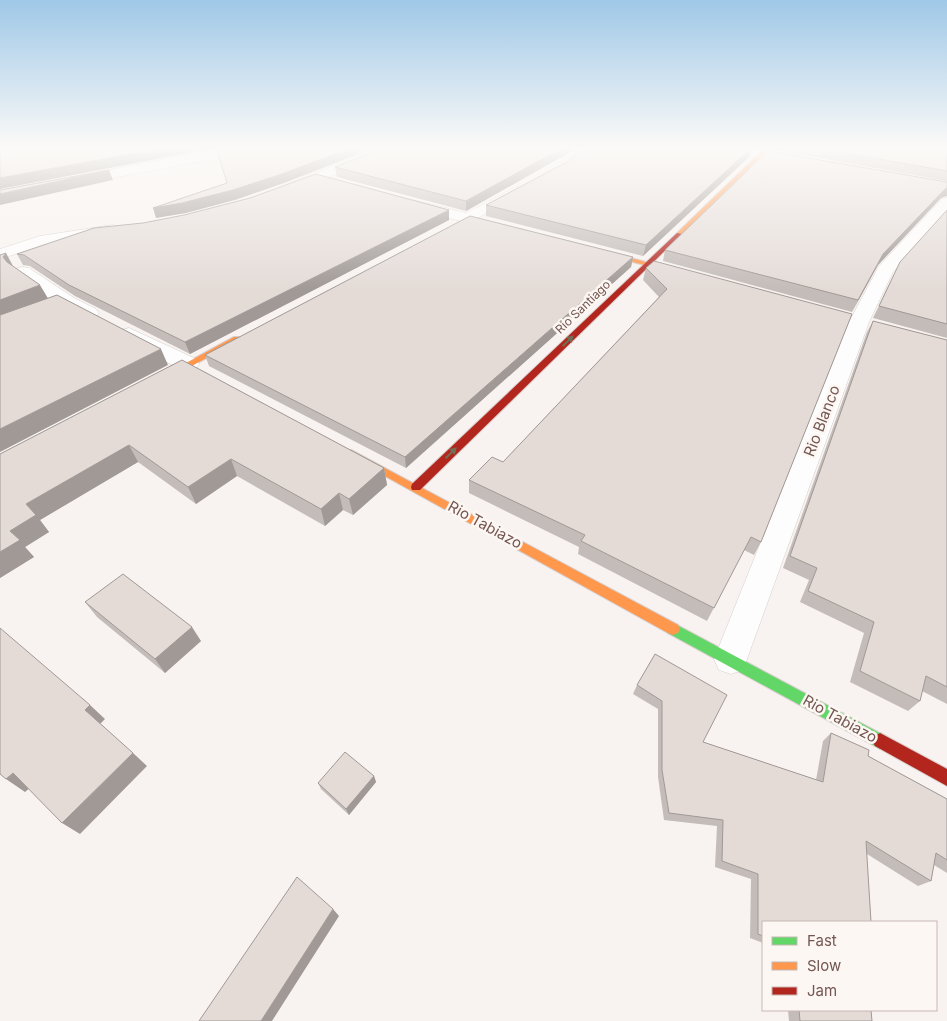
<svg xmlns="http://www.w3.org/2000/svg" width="947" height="1021" viewBox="0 0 947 1021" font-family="Inter,sans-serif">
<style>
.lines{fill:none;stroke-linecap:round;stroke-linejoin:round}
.street-casing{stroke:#d6cfcc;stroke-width:1}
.fast-casing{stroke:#d7cecc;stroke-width:2}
.slow-casing{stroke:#d7cecc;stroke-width:2}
.jam-casing{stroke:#d7cecc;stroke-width:2}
.street{fill:#fefdfd;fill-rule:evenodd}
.fast{fill:#63d668;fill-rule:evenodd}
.slow{fill:#ff974d;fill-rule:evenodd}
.jam{fill:#b3261e;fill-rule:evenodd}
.wall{fill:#c4bcb9}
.shaded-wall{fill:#a09996}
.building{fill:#e4dbd7;stroke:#a09996}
.oneway{fill:#707056}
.labels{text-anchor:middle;stroke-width:5;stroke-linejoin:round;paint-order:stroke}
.far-street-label{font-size:12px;fill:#735652;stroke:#fdf7f3}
.street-label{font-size:15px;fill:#735652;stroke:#fdf7f3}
</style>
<rect width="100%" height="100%" fill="#f8f3f0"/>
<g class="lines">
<g class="street-casing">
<path id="street" d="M229 147H248L246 150 219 158 0 199V191Z
M382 147H399L397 150 290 193 285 194 278 190 280 187Z
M720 147H747L793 155 799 159 793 163 726 151Z
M519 186 524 187 526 190 524 193 468 223 408 207 406 204 408 201 413 200 466 213Z
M947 198V211L893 272 869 322 743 670 731 674 719 670 714 659 849 322 879 266 942 199Z
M113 225 119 227 121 230 119 233 43 245 0 259V249L40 236Z
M23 267 29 268 74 298 96 309 99 313 96 317C74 322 35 288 17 276L14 272 17 268Z
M129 328 196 359 199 364 196 369 188 370 180 369 122 338 119 334 122 330Z"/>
</g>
<g class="fast-casing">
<path id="fast" d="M673 623 885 736 888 741 885 746 880 749 875 746 668 633 666 629 668 625Z"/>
</g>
<g class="slow-casing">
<path id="slow" d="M766 147H771L681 235H677V233Z
M597 249 650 263 651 264 648 266 595 252V250Z
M234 337H240L241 339 159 384H153L151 382Z
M351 450 678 625 680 629 678 633 673 635 668 633 347 455 346 453Z"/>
</g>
<g class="jam-casing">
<path id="jam" d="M677 233 682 234 420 490H412L411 487 412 484Z
M880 733 947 769V786L875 746 872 741 875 736Z"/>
</g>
<use href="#street" class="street"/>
<use href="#fast" class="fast"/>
<use href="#slow" class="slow"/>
<use href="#jam" class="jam"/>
</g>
<path class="wall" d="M579 147 466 211 337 177 335 167Z
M776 147H947V181L775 150Z
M749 157 643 256 486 216V205L565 163Z
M947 182V196L941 198 878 265 852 312 663 261 665 250Z
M947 210V338L873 318 895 273Z
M449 220 190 354 75 296 30 266 23 265 17 254Z
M633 257 631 267 406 468 209 366 205 355Z
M646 268 852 314 761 542 754 555 744 550 707 621 578 554 579 547 469 493V480L503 462 659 297 643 280Z
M873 321 947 340V704L922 691 920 701 908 711 850 682 864 633 800 602 809 580 783 568 867 332Z
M182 360 384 468 387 485 353 515 343 510 325 526 237 476 196 504 138 462 40 520 49 532 25 547 34 557 0 578V454Z
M85 602 201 641 165 673 97 617Z
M655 654 703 742 816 780 823 741 831 733 868 756 947 799V873L934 865 931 881 918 886 867 854 763 922V943L750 938 751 879 715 867 717 826 664 820 658 777V709L633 694 637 685Z
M374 776 376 782 349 815 321 789 318 783Z
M788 1010H871L872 1021H789Z"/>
<path class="shaded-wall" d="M169 147H219L0 189V178Z
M353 147H377L284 183 235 200 186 213 156 218 153 208Z
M564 147H579L466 211V201Z
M751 148 749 157 643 256 646 245Z
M109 170 113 180 0 205V194Z
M946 188H947V196L941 198 878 265 852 312 883 254Z
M449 210V220L190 354 185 342Z
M6 253 14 268 12 272 3 257Z
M633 257 631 267 406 468 405 457Z
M40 285 49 300 0 319V300Z
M161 349 168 365 0 452V429Z
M129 445 138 462 40 520 49 532 25 547 34 557 0 578V552L10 531 26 504Z
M231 459 237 476 196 504 188 487Z
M384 468 387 485 353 515 349 499Z
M339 493 343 510 325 526 321 509Z
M192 627 201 641 165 673 155 659Z
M90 705 105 719 100 724 85 710Z
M133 753 147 766 80 834 62 823Z
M13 773 32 786 25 792 6 779Z
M374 776 376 782 349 815 346 809Z
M333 909 339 916 272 1021H261Z"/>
<path class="building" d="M0 147H169L0 178Z
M230 147H353L282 174 233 190 182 203 153 208 227 183 217 151Z
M386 147H564L466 201 335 167Z
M589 147H746L751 148 646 245 486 205 565 163Z
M811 147H947V171Z
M768 151 947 182V188H946L883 254 858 300 665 250Z
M109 170 0 194V190Z
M316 174 449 210 185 342 69 285 24 255 17 254 94 228 143 223 184 215 250 198Z
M947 210V324L879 306 900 262Z
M470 216 633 257 405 457 205 355Z
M6 253 3 257 7 262 40 285 0 300V255Z
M654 261 852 314 761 542 751 537 714 608 581 541 585 535 469 480 492 457 503 462 667 289 646 268Z
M57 295 161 349 0 429V315Z
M873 321 947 340V687L926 676 920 701 860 671 874 622 808 591 817 568 790 556Z
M182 360 384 468 349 499 339 493 321 509 231 459 188 487 129 445 26 504 36 515 10 531 20 540 0 552V454Z
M123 574 192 627 155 659 85 602Z
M0 628 90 705 85 710 133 753 62 823 13 773 6 779 0 774Z
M655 654 727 695 703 742 823 782 831 733 869 750 868 756 947 799V860L936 853 931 881 866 841 871 922H763V936L758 934V874L722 861 723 820 669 813 662 770V701L637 685Z
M345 752 374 776 346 809 318 783Z
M297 877 333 909 261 1021H199Z
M799 1010H871L872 1021H800Z"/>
<defs><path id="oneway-solid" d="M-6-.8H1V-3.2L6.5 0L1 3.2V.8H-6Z" transform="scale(1.25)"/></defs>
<g class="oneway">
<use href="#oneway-solid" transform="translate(568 341) rotate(-44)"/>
<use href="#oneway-solid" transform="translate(451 453) rotate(-44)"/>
</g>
<linearGradient id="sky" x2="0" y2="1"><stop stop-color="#9fc8e7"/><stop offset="0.51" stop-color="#fcfaf8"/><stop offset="1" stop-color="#fcfaf8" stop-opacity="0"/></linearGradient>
<rect width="947" height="290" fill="url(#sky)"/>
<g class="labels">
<g class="far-street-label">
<text transform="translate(583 307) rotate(-44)" y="4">Rio Santiago</text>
</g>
<g class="street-label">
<text transform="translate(822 421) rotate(-69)" y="5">Rio Blanco</text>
<text transform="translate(485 525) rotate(29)" y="5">Rio Tabiazo</text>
<text transform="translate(840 719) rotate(29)" y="5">Rio Tabiazo</text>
</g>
</g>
<rect x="762" y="921" width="175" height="90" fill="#fdf7f3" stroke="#c6b7b3"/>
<rect x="772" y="937" width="25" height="8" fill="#63d668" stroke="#c6b7b3"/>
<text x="807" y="946" font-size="15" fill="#735652">Fast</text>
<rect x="772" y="962" width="25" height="8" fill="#ff974d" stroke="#c6b7b3"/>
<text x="807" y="971" font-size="15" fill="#735652">Slow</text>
<rect x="772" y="987" width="25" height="8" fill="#b3261e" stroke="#c6b7b3"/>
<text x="807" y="996" font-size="15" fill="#735652">Jam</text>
</svg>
